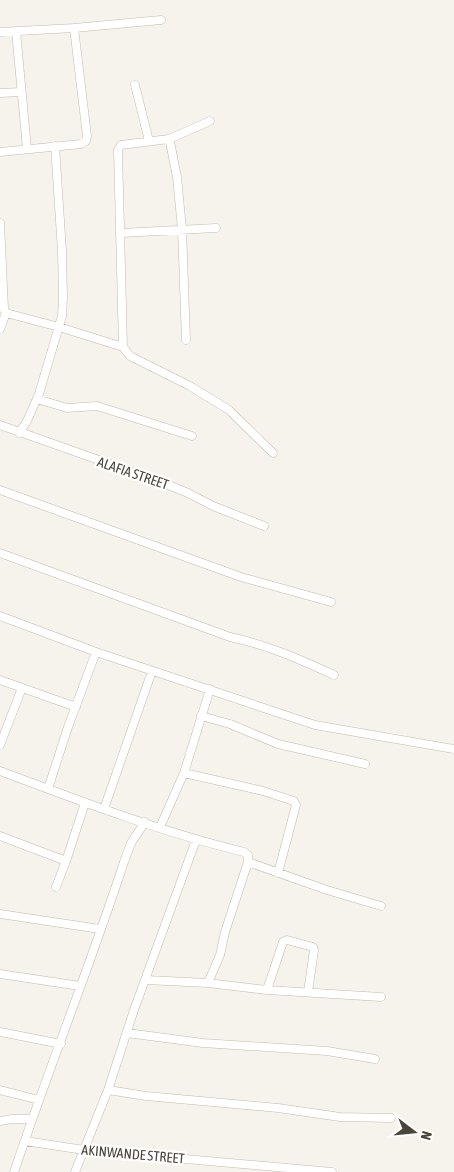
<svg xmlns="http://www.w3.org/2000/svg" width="454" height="1172" viewBox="0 0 454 1172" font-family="'Asap Condensed',sans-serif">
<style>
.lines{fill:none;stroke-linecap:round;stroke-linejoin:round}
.minor-casing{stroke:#c2bbae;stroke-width:9}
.minor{stroke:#fff;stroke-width:8}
.labels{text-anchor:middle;stroke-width:4.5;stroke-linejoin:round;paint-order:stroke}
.street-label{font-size:14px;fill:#4b4439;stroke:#fff}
</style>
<rect width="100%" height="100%" fill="#f6f3ec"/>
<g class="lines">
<g class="minor-casing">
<path id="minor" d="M74 28 161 20
M16 31 27 149
M0 32 74 28 87 136 86 141 81 144 0 152
M135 85 149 141
M0 93 21 92
M169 139 210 121
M0 223 4 309
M121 233 216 228
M0 307 4 309 6 313 59 327 123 347
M0 329 6 313
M186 340 182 229 177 177 170 142 169 139 121 145 118 150 123 347 130 356 190 386 229 410 273 453
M37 399 67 408 97 406 192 436
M0 425 161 482 188 493 213 506 264 526
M19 433 27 421 39 394 62 316 63 297 62 251 55 146
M0 490 241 577 331 602
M0 553 230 637C268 645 299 659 334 675
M0 616 96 652 315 725 454 749
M0 680 76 707
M201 716 230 724 278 744 365 764
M0 745 22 688
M0 771C80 801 161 832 244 852L248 855V862L225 932 220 955 208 983
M184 773 263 791 294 801 296 805 278 873
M48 789 68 727 96 652
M104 809 152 671
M160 827 184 773 210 689
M0 836 66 861 85 803
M248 862 327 890 381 906
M56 887 66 861
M0 914 100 929
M0 974 80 986
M146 980 208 983 267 990 381 997
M267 990 283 942 287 940 313 947 314 950 308 992
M0 1032 61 1044
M127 1033 203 1043 327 1051 375 1059
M0 1090 39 1100
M108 1090 146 1096 278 1108 340 1117 391 1118
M0 1121 12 1119H31
M25 1141 84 1150 332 1172
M14 1172C49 1068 90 966 124 862L131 843 145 822
M75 1172 108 1090 134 1010 196 840"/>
</g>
<use href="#minor" class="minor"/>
</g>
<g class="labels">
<g class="street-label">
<text transform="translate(133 473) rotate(19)" y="5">ALAFIA STREET</text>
<text transform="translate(133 1154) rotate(5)" y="5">AKINWANDE STREET</text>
</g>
</g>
<g transform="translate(414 1132) rotate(106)" stroke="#ffffff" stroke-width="4" paint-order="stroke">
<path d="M0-4L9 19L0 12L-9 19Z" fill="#4b4439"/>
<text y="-8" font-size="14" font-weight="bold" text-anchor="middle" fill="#4b4439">N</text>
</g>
</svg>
